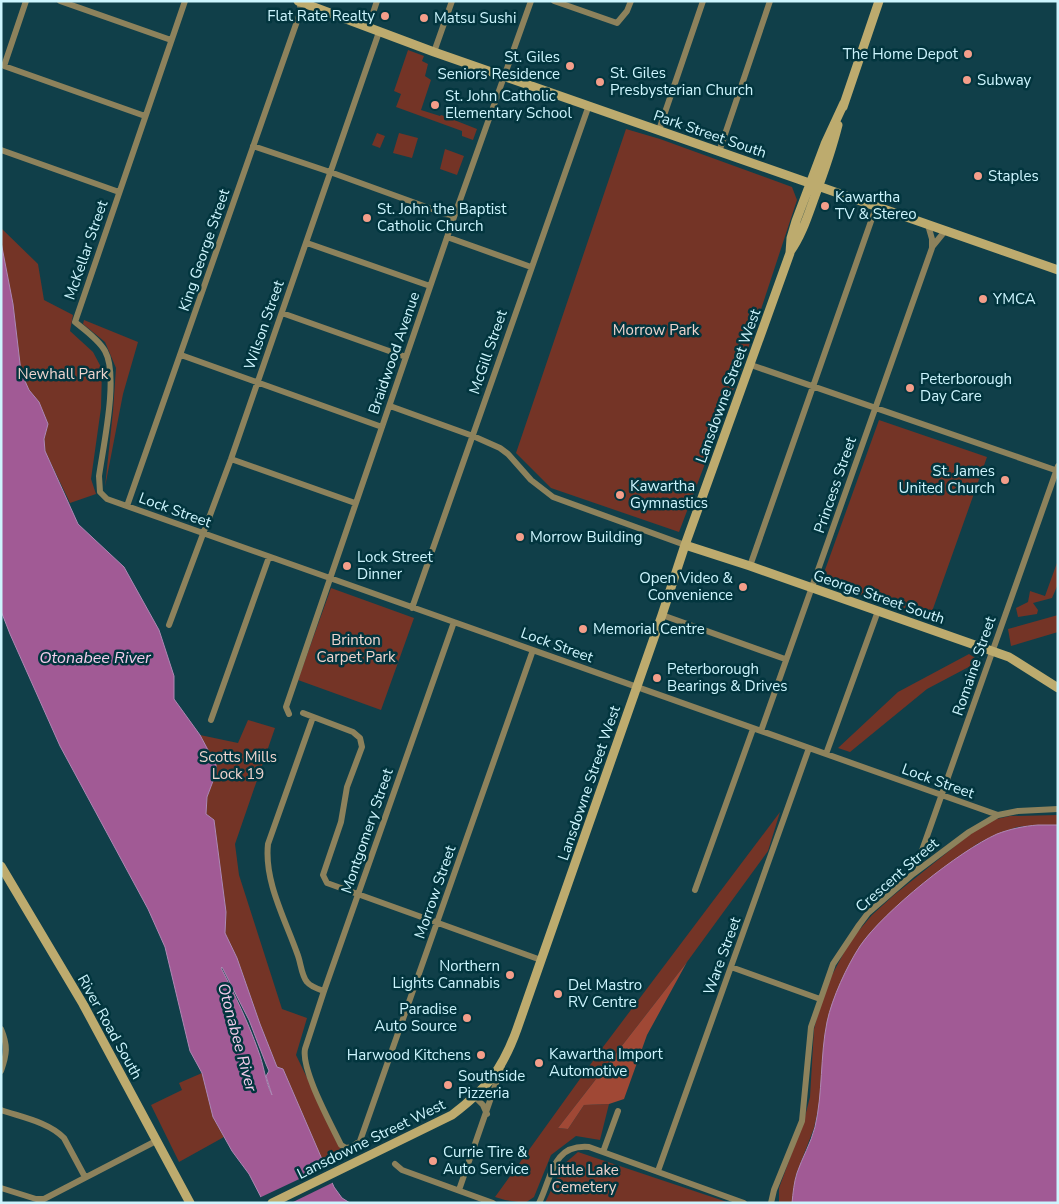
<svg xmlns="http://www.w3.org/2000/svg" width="1059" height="1204" viewBox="0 0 1059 1204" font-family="'Nunito Sans',sans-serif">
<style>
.green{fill:#743426}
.forest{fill:#a04835}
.water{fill:#a15a95;stroke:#ae88b4;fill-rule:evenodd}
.pier{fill:#103f49}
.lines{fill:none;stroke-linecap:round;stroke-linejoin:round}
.street{stroke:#8d825c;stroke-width:6}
.secondary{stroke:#bdab6e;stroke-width:9}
.poi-dot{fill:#f49e8a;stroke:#02353e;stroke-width:2}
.labels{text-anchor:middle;stroke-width:5;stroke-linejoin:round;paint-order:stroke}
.poi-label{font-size:15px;fill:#cdf5fe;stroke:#02353e;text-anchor:start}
.street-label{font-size:15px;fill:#cdf5fe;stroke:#02353e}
.park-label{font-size:15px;fill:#eed4ce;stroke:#02353e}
.water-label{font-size:16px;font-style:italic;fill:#f4cdec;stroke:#02353e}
</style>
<rect width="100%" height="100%" fill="#103f49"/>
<path class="green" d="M408 50 424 56 422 61 428 64 425 76 431 80 421 110 440 116 441 115 444 116 477 129 473 140 462 136V131L396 107 401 94 394 91Z
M626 129 660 139 792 187 797 200 743 364 679 532 551 488 516 453Z
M377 133 385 136 380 148 372 145Z
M399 133 418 138 412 158 393 153Z
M445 149 464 156 457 175 440 169Z
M1 228 38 264 44 300 73 315 70 331 93 352 102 369 101 408 91 479 96 494 70 503 45 451 44 439 48 424 39 402 29 390 21 372 13 304 1 242Z
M84 320 138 342 123 394 105 487 113 411 116 368 105 342 83 324Z
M879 420 987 457 929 620 821 581Z
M1058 560V584L1052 598 1033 603 1038 610 1037 614 1018 617 1016 608 1028 602 1030 591 1045 596Z
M331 588 414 618 381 710 298 680Z
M1058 615V632L1011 646 1008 629Z
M969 654 980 661 927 689 850 752 838 748 898 692Z
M248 720 275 728 235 844 239 875 282 1009 307 1018 296 1055 344 1154 323 1163 283 1069 277 1067 260 1024 237 958 225 933 226 912 214 820 206 814 207 797 216 773V765L200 735 238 743Z
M780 812 768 851 687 962 558 1128 568 1129 584 1105 609 1104 600 1140 576 1136 551 1155 534 1197 525 1203 505 1200 495 1197 603 1047Z
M1058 815V825H1038L1017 827 998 834 977 844 907 898 886 917 861 946 827 1023 820 1101 814 1128 796 1175 792 1203H779V1188L804 1120 810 1097 814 1029 821 1002 832 975 850 941 872 915 894 895 969 835 992 820 1010 816Z
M202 1073 213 1117 224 1137 179 1162 151 1105 182 1090 179 1083Z
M578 1152 730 1203H545L563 1165Z"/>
<path class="forest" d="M687 962 647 1035 624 1099 609 1104 584 1105 568 1129 558 1128Z"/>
<path class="water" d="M1 242 13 304 21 372 29 390 39 402 48 424 44 439 45 451 78 524 124 567 159 630 174 676V699L200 735 216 765V773L207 797 206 814 214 820 226 912 225 933 237 958 260 1024 277 1067 283 1069 334 1187 342 1198 350 1203H264L249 1174 232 1151 213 1117 202 1073 190 1051 165 947 148 909 60 746 10 634 1 611ZM222 967 249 1020 266 1064 269 1071 266 1076 272 1095C265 1081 264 1065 258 1050 248 1022 235 995 221 968Z
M1038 825H1058V1203H792C793 1193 794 1182 797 1173 802 1158 811 1143 815 1127 823 1093 820 1056 827 1022 832 998 847 966 860 946 884 911 959 851 997 834 1010 829 1024 826 1038 825Z"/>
<path class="pier" d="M327 1166 334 1182 291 1203H261L259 1198Z"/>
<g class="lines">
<path class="street" d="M26 1 4 66 145 116
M60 1 171 40
M185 1 75 322C85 330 99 340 105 351 119 376 103 447 99 476L100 492 107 499 998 815
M554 1 617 23 627 11 631 1
M368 28 377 1
M434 52 452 1
M659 130 703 1
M253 146 330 172 454 217
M1 150 119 192
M719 152 770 1
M447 237 531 267
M307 243 430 286
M932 247 945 231
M282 313 406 357
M181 355 382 427
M751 365 1058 471
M390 406 473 436 500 448 508 454 531 480 553 497 685 545
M231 459 355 503
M127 506 301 10 299 1
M750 566 876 207
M412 608 589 105
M662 615 785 659
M454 622 324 991 305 1049C301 1070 331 1124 341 1145L346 1148 352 1147 360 1141 533 650
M169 625 231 459 379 32
M303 713 353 732 360 738 362 747 347 787 341 822 323 875 327 883 541 960
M289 714 286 707 454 217 531 1
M313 717 268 844C264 881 285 919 297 953 301 962 301 975 307 982 311 987 318 989 324 991
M211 720 269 557
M761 731 932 248V239L928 225
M826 754 878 611
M914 873 1058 466
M695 890 753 729
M731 967 820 999
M1 1029C8 1046 7 1054 1 1071
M475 1097 483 1105 487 1114
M1 1110C21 1117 49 1122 64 1138L85 1177
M603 1152 618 1111
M395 1164 402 1170 493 1203
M658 1171 809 748
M1 1188 36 1199H44L156 1141
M459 1190 502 1066
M539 1203C552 1177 552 1144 589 1147L744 1203
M771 1203 774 1190 802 1121 811 1027 833 964 859 925 868 913 913 874 969 832 998 815 1018 811 1058 809"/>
<path class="secondary" d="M298 1 434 52 1058 270
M843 107 879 1
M790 252C802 235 808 215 815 196 824 172 832 149 838 125
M685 545 750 566 1009 657 1058 688
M1 866 83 1004 190 1203
M272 1203 452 1115C486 1089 502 1071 517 1029L662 615 685 545 790 253 791 238 796 221 825 144 844 103"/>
</g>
<g class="poi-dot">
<circle cx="385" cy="16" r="5"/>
<circle cx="424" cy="18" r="5"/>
<circle cx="968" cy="54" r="5"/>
<circle cx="570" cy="66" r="5"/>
<circle cx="967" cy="80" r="5"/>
<circle cx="600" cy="82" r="5"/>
<circle cx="435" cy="105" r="5"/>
<circle cx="978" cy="176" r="5"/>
<circle cx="825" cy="206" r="5"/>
<circle cx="367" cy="218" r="5"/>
<circle cx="983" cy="299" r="5"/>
<circle cx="910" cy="388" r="5"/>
<circle cx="1005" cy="480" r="5"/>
<circle cx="620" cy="495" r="5"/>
<circle cx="520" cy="537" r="5"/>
<circle cx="347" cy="566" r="5"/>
<circle cx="743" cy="587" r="5"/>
<circle cx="583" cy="629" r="5"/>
<circle cx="657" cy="678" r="5"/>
<circle cx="510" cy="975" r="5"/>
<circle cx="558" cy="994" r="5"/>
<circle cx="467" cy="1018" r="5"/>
<circle cx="481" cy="1055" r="5"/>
<circle cx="539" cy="1063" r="5"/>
<circle cx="448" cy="1085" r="5"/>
<circle cx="433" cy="1161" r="5"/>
</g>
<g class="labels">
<g class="poi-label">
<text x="375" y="21" text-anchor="end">Flat Rate Realty</text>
<text x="434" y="23">Matsu Sushi</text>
<text x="958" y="59" text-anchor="end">The Home Depot</text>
<text x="560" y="62" text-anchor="end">St. Giles<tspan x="560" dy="17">Seniors Residence</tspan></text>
<text x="610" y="78">St. Giles<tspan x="610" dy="17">Presbysterian Church</tspan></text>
<text x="977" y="85">Subway</text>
<text x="445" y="101">St. John Catholic<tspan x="445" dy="17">Elementary School</tspan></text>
<text x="988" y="181">Staples</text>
<text x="835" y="202">Kawartha<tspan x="835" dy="17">TV &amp; Stereo</tspan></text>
<text x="377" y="214">St. John the Baptist<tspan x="377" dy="17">Catholic Church</tspan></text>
<text x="993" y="304">YMCA</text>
<text x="920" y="384">Peterborough<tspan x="920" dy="17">Day Care</tspan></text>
<text x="995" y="476" text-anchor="end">St. James<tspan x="995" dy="17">United Church</tspan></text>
<text x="630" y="491">Kawartha<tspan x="630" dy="17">Gymnastics</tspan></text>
<text x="530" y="542">Morrow Building</text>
<text x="357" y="562">Lock Street<tspan x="357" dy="17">Dinner</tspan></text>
<text x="733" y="583" text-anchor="end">Open Video &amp;<tspan x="733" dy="17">Convenience</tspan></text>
<text x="593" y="634">Memorial Centre</text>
<text x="667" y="674">Peterborough<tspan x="667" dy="17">Bearings &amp; Drives</tspan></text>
<text x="500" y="971" text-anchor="end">Northern<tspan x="500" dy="17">Lights Cannabis</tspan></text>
<text x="568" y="990">Del Mastro<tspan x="568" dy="17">RV Centre</tspan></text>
<text x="457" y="1014" text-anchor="end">Paradise<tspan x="457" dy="17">Auto Source</tspan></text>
<text x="549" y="1059">Kawartha Import<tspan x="549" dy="17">Automotive</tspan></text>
<text x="471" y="1060" text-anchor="end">Harwood Kitchens</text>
<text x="458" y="1081">Southside<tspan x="458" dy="17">Pizzeria</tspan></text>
<text x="443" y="1157">Currie Tire &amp;<tspan x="443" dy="17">Auto Service</tspan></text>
</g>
<g class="street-label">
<text transform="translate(710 134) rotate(19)" y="5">Park Street South</text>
<text transform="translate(86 250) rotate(-71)" y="5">McKellar Street</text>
<text transform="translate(204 250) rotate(-71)" y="5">King George Street</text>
<text transform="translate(264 325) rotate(-71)" y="5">Wilson Street</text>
<text transform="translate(488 352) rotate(-71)" y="5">McGill Street</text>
<text transform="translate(394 353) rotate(-71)" y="5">Braidwood Avenue</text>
<text transform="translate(728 386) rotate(-70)" y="5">Lansdowne Street West</text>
<text transform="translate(835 485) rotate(-71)" y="5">Princess Street</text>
<text transform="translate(175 510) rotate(20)" y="5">Lock Street</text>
<text transform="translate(879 597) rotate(19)" y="5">George Street South</text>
<text transform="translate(557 645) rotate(20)" y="5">Lock Street</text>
<text transform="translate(974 666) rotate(-71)" y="5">Romaine Street</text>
<text transform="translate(938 781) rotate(20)" y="5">Lock Street</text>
<text transform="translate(589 783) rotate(-71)" y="5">Lansdowne Street West</text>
<text transform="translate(367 831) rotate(-71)" y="5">Montgomery Street</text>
<text transform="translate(897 875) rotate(-41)" y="5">Crescent Street</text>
<text transform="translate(435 892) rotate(-71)" y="5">Morrow Street</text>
<text transform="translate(722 956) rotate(-70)" y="5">Ware Street</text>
<text transform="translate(110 1027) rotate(61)" y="5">River Road South</text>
<text transform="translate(371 1139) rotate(-26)" y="5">Lansdowne Street West</text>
</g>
<g class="park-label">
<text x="656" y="335">Morrow Park</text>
<text x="63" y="379">Newhall Park</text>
<text x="356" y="645">Brinton<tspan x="356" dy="17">Carpet Park</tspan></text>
<text x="238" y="762">Scotts Mills<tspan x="238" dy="17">Lock 19</tspan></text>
<text x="584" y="1175">Little Lake<tspan x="584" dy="17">Cemetery</tspan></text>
</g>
<g class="water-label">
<text x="95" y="663">Otonabee River</text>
<text transform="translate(238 1037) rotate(75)" y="6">Otonabee River</text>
</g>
</g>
<rect width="1059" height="1204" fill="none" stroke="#cdf5fe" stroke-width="5"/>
</svg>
